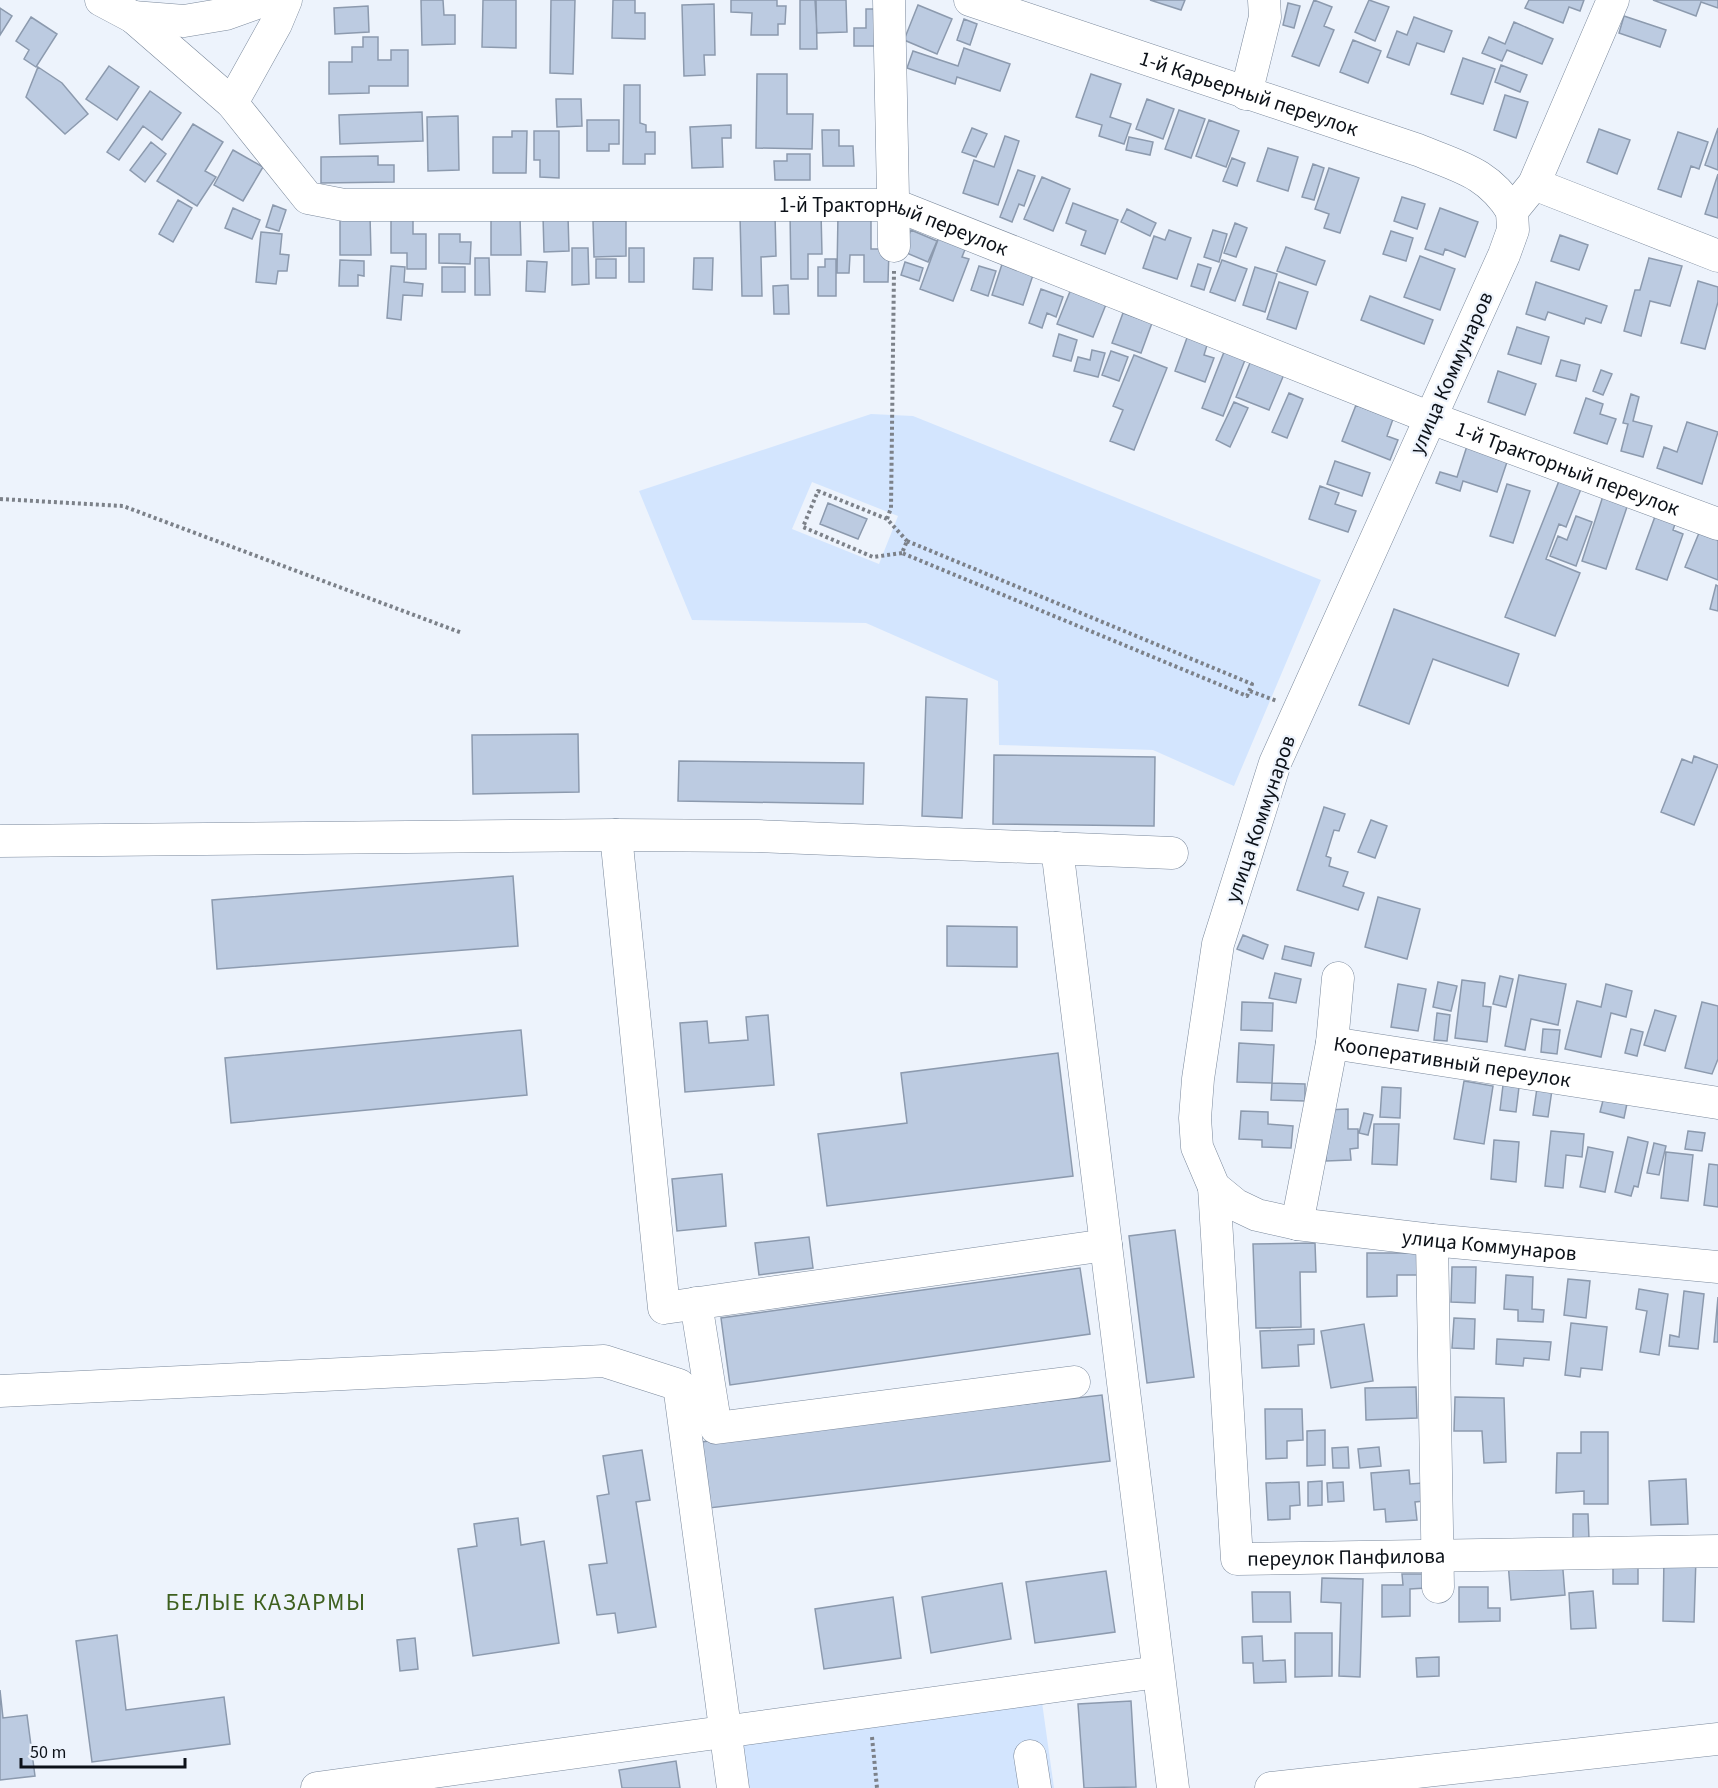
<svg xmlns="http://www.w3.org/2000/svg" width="1718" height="1788" viewBox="0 0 1718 1788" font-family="'Source Sans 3',sans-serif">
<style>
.green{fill:#d3e5fe;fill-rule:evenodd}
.building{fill:#bccbe1;stroke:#8c9aae;stroke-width:1.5}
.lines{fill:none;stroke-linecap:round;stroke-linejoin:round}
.minor-casing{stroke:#7b899c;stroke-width:33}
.path{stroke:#7c8189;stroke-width:4;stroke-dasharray:3 3;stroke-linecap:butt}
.minor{stroke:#fff;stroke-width:32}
.labels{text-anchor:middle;stroke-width:4.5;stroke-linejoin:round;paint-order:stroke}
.street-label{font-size:21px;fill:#0c1118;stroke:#edf3fc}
.quarter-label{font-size:24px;letter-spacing:1.5px;fill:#3e601f;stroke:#edf3fc}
</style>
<rect width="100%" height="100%" fill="#edf3fc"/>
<path class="green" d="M871 414 913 416 1321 580 1234 786 1153 750 999 745 998 681 866 623 692 620 639 491ZM812 482 898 516 879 564 792 529Z
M1040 1688 1054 1788H733L726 1733Z"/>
<path class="building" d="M421 0H443L444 15H455V44L422 45Z
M483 0H516V48L482 47Z
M551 0H575L573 74 550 73Z
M613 0H635V13H645V39L612 38Z
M731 0H777V6H786L785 24H778V35H751L752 13 731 12Z
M800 0H816L817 49H800Z
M815 0H846L847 32 817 33Z
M1150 0H1185L1181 10Z
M1314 0 1332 7 1324 26 1334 30 1319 66 1292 56Z
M1369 0 1389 7 1375 41 1355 32Z
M1529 0H1584L1580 11 1569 7 1563 23 1525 8Z
M1653 0H1718V8L1701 2 1696 16Z
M1288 3 1300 6 1294 28 1283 25Z
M714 4 715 55H704L705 75 684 76 682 5Z
M918 5 952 19 937 54 904 40Z
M368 6 369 32 335 34 334 8Z
M0 8 12 16 0 35Z
M866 9H878V46H854V28H866Z
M1624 16 1666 30 1660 47 1619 33Z
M31 17 57 34 36 67 24 59 29 50 16 41Z
M1414 17 1452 31 1444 52 1417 43 1409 65 1387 57 1397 31 1407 35Z
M964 19 977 24 970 45 957 40Z
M1514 22 1553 39 1542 64 1507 50 1502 61 1482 53 1489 37 1505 44Z
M363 37H378V60H391V50H408V86H369V93L329 94V62H352V47H363Z
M1353 40 1381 51 1368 83 1340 72Z
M964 48 1010 64 1000 91 957 77 955 84 907 68 913 51 958 66Z
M1463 58 1495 69 1483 104 1451 94Z
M1501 65 1527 75 1520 92 1495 82Z
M109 66 139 87 117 120 86 99Z
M38 67 62 83 88 114 65 134 26 97Z
M757 74H787V114H813L812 149 756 148Z
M1091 74 1121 84 1110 117 1131 124 1124 144 1099 136 1102 125 1076 117Z
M624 85H640V123L646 125V132H655V154H645V164H623Z
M150 91 181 113 162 140 143 126 119 160 107 152Z
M1505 95 1528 102 1516 138 1494 130Z
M556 99H581L582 126 557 127Z
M1147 99 1174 109 1163 139 1136 129Z
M1179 110 1205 119 1191 158 1165 149Z
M422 112 423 141 340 144 339 115Z
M458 116 459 170 428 171 427 117Z
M587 120H619V144H609V151H587Z
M1209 120 1239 131 1226 167 1196 156Z
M193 124 223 142 205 171 216 177 197 206 157 181Z
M731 125V138H722L723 167 692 168 690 127Z
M972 128 987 134 976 157 962 152Z
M1718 128V170L1705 165Z
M1599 129 1630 140 1617 174 1587 162Z
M822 130H839V146H853L854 166H823Z
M512 131H527L526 173H493V137H512Z
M534 131H559V178L540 177V160H534Z
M1678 132 1708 142 1699 169 1691 166 1681 197 1658 189Z
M1005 136 1019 141 998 205 963 193 974 160 994 167Z
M1129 137 1153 142 1150 155 1126 150Z
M151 142 166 154 145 182 130 170Z
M1268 148 1298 157 1288 191 1257 181Z
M233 150 263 167 243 201 214 185Z
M787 154H810V180H775L774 161H787Z
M378 156V165H394V182L321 183V157Z
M1232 158 1245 163 1237 186 1223 181Z
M1313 164 1324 168 1314 200 1302 197Z
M1329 168 1359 178 1340 233 1324 228 1329 214 1315 209Z
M1018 170 1035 176 1024 206 1019 204 1012 222 1000 217Z
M1718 174V218L1705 214Z
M1042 177 1070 189 1053 231 1024 219Z
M1402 197 1425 204 1417 229 1394 221Z
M178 200 192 208 173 242 159 234Z
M1073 203 1118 220 1105 254 1081 245 1086 231 1066 223Z
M273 205 286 210 279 231 266 227Z
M233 208 260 220 252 239 225 228Z
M1440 208 1478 222 1465 257 1445 249 1443 255 1425 249Z
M1127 209 1156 223 1150 236 1121 222Z
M790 212H821L822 254H808V279H791Z
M838 214H871V249H889L888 282H864V255H850L849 273H837Z
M370 215 371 255H340V216Z
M391 215H413V234H426V269H407V253H391Z
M775 215 776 256 761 257 762 296H742L740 216Z
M491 216H520L521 255H491Z
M543 216H568L569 251 544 252Z
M593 221H626V256L594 257Z
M1235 223 1247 228 1236 257 1224 253Z
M911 230 937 241 928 262 902 251Z
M1169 230 1191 238 1177 279 1143 268 1154 236 1165 240Z
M1213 230 1227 234 1219 262 1204 257Z
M1391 231 1413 238 1406 261 1383 254Z
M261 232 282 234 280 254 289 255 287 271H278L276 284 256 282Z
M439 234H460V242H471L470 264 439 263Z
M1560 235 1588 245 1579 270 1551 261Z
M939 237 966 247 962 257 969 259 953 301 920 289Z
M1286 247 1325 261 1316 285 1277 271Z
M572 248H588L589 284 572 285Z
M629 248H644V282H629Z
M1420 256 1455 269 1440 310 1404 297Z
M475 258H489L490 295H475Z
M694 258H713L712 290 693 289Z
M1004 258 1035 269 1023 305 992 295Z
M1649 258 1682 266 1670 306 1650 301 1641 336 1624 331 1635 290H1640Z
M596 259H616V278H596Z
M825 259H836V296H818V267H825Z
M340 260 364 261V276L358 275V286H339Z
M1222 260 1247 269 1235 301 1210 292Z
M527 261 547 262 545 292 526 291Z
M905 262 923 268 919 281 901 275Z
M1198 264 1211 268 1204 290 1191 286Z
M391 266 405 267 404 282 423 284 422 296 403 295 401 320 387 318Z
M979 266 996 271 988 296 971 290Z
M442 267H465V292H442Z
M1255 267 1277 274 1265 312 1243 305Z
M1698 281 1718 287V302L1705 349 1681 343Z
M1279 282 1308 292 1296 329 1267 319Z
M1536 282 1607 306 1601 323 1586 318 1584 324 1548 312 1545 320 1526 314Z
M788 285 789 314H774L773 286Z
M1041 289 1063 297 1056 317 1047 313 1042 328 1029 323Z
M1071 289 1107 302 1093 337 1057 324Z
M1370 296 1433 320 1424 344 1361 320Z
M1123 313 1152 323 1141 353 1112 343Z
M1517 327 1549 337 1541 364 1508 354Z
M1059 334 1077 340 1071 361 1053 356Z
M1188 335 1208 342 1204 355 1214 358 1205 382 1175 371Z
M1092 350 1105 353 1098 377 1074 371 1078 357 1090 360Z
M1111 351 1128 357 1119 381 1102 375Z
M1224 352 1245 360 1223 416 1202 408Z
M1134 355 1167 368 1134 450 1110 441 1123 410 1113 406Z
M1252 358 1285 372 1269 410 1236 397Z
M1561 360 1580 365 1576 381 1556 376Z
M1601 370 1612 374 1603 395 1593 391Z
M1498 371 1536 384 1525 415 1488 402Z
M1289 393 1303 399 1287 438 1272 432Z
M1631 394 1639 397 1633 421 1652 426 1643 457 1621 451 1628 424 1623 423Z
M1586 398 1603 404 1600 414 1616 419 1607 444 1574 433Z
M1234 402 1248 408 1230 447 1216 440Z
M1356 405 1393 419 1387 436 1398 440 1390 460 1342 441Z
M1687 422 1718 432 1702 484 1657 468 1664 447 1677 452Z
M1467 446 1508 459 1497 492 1463 481 1460 491 1436 483 1440 472 1457 477Z
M1335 461 1370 473 1362 496 1327 484Z
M1559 481 1581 489 1566 527 1559 524 1546 559 1580 573 1555 636 1505 617Z
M1507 484 1530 491 1513 543 1490 536Z
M1320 486 1339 493 1335 504 1356 511 1348 532 1309 519Z
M1603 496 1628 504 1606 569 1582 561Z
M828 503 867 519 858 539 820 524Z
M1657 511 1677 518 1673 530 1683 534 1667 580 1636 569Z
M1576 516 1592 522 1576 566 1550 556 1558 536 1567 540Z
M1699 533 1718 540V580L1685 567Z
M1716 585 1718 586V611L1710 609Z
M1394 609 1519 654 1508 686 1433 659 1409 724 1359 705Z
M926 697 967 699 962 818 922 816Z
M578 734 579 792 473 794 472 735Z
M994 755 1155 757 1154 826 993 824Z
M1694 756 1718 765 1694 825 1661 812 1682 759 1692 763Z
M679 761 864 763 863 804 678 801Z
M1324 807 1345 814 1339 831 1334 830 1326 856 1331 858 1329 866 1348 872 1343 886 1364 893 1358 910 1297 890Z
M1371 820 1387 826 1375 858 1358 852Z
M513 876 518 946 217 969 212 900Z
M1378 897 1420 909 1407 959 1365 947Z
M947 926 1017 927V967L947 966Z
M1243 935 1268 945 1263 959 1237 949Z
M1285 946 1314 953 1311 966 1282 959Z
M1275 973 1301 979 1296 1003 1269 998Z
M1519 975 1566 984 1558 1025 1531 1019 1525 1050 1505 1046Z
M1500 976 1513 979 1506 1007 1493 1004Z
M1462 980 1485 983 1483 1006 1491 1007 1487 1042 1455 1038Z
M1438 982 1457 986 1451 1011 1433 1007Z
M1398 984 1426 989 1418 1031 1391 1027Z
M1606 984 1632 991 1626 1017 1611 1013 1601 1057 1565 1049 1577 1001 1601 1007Z
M1242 1002 1273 1003 1272 1031 1241 1030Z
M1702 1002 1718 1006V1059L1712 1074 1685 1068Z
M1655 1010 1676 1016 1665 1051 1644 1045Z
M1437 1013 1450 1015 1447 1041 1434 1040Z
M768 1015 774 1085 685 1092 680 1023 707 1021 709 1043 748 1040 746 1017Z
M1543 1029 1560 1030 1557 1054 1541 1052Z
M1631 1029 1643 1032 1637 1056 1625 1053Z
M521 1030 527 1095 231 1123 225 1058Z
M1239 1043 1274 1045 1272 1083 1237 1082Z
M1058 1053 1073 1176 827 1206 818 1134 907 1123 901 1073Z
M1464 1081 1493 1086 1484 1144 1454 1139Z
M1272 1083 1305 1084V1101L1271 1100Z
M1503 1085 1519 1087 1516 1112 1500 1110Z
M1382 1087 1401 1088 1400 1118 1380 1117Z
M1537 1088 1552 1090 1548 1117 1533 1115Z
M1606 1089 1629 1094 1624 1118 1600 1112Z
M1348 1109V1129H1358V1148L1350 1149 1351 1160 1326 1161 1325 1110Z
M1241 1111 1268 1112V1124L1293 1126 1291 1148 1262 1147V1140L1239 1139Z
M1364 1113 1373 1115 1368 1135 1359 1133Z
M1374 1124H1399L1397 1165 1372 1164Z
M1551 1131 1584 1134 1582 1157 1566 1155 1563 1188 1545 1186Z
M1688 1131 1705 1133 1702 1151 1685 1149Z
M1628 1137 1648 1142 1638 1187 1634 1186 1631 1196 1615 1192Z
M1494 1140 1519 1142 1516 1182 1491 1179Z
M1654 1143 1666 1146 1659 1175 1647 1173Z
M1588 1147 1613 1152 1605 1192 1580 1187Z
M1666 1152 1693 1155 1688 1201 1661 1198Z
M1709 1164 1718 1165V1207L1704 1205Z
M722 1174 726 1226 677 1231 672 1179Z
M1175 1230 1194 1377 1147 1383 1129 1236Z
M809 1237 813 1268 759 1275 755 1243Z
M1315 1243 1316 1272H1300L1301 1327 1256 1328 1253 1244Z
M1367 1253H1418V1275H1397V1296L1367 1297Z
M1452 1267H1476L1475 1303 1451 1302Z
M1080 1268 1090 1334 730 1385 721 1318Z
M1506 1275 1533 1277 1532 1309 1544 1310 1543 1322 1518 1321V1310L1504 1309Z
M1568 1279 1590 1281 1586 1318 1564 1315Z
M1639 1289 1668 1294 1659 1355 1640 1352 1647 1311 1636 1309Z
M1684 1291 1704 1294 1698 1349 1669 1346 1670 1335 1679 1337Z
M1718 1297V1342H1714Z
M1454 1318 1475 1319 1474 1349 1452 1348Z
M1571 1323 1607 1327 1602 1370 1581 1368 1580 1377 1565 1375Z
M1364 1324 1373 1381 1331 1388 1321 1331Z
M1314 1329V1344L1298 1345 1299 1366 1262 1368 1260 1331Z
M1497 1339 1551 1342 1549 1360 1524 1358 1523 1366 1496 1364Z
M1416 1387 1417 1418 1366 1420 1365 1388Z
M1102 1395 1110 1461 709 1508 701 1442Z
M1455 1397 1504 1398 1506 1462 1484 1463 1482 1431H1454Z
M1265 1409H1302L1303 1440 1287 1441V1458L1266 1459Z
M1325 1430V1465L1307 1466V1431Z
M1581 1432H1608V1504H1584V1491L1556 1493 1557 1453H1581Z
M1348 1447 1349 1468H1333L1332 1448Z
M1379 1447 1381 1466 1360 1468 1358 1449Z
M642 1450 650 1500 636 1502 656 1627 618 1633 615 1613 597 1615 589 1565 607 1563 597 1496 609 1494 603 1456Z
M1409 1470 1410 1484 1423 1483 1424 1501 1415 1502 1417 1520 1386 1522 1385 1509 1374 1510 1371 1473Z
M1686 1479 1688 1524 1651 1525 1649 1481Z
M1322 1481V1505L1308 1506V1482Z
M1299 1482 1300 1505 1290 1506V1519L1268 1520 1266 1483Z
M1343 1482 1344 1501 1328 1502 1327 1483Z
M1573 1514H1588L1589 1539H1573Z
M518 1518 521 1545 544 1541 559 1643 473 1656 458 1549 477 1546 474 1524Z
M1613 1555H1638V1584H1613Z
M1664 1556 1696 1557 1694 1622 1663 1621Z
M1562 1558 1565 1595 1511 1600 1508 1562Z
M1106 1571 1115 1632 1035 1643 1026 1582Z
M1402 1574H1426V1588L1410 1589V1616L1382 1617V1585H1403Z
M1322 1578 1363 1579 1360 1677 1339 1676 1341 1603 1321 1602Z
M1002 1583 1011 1639 931 1653 922 1597Z
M1459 1587H1488V1608H1500V1621L1459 1622Z
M1593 1591 1596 1628 1571 1629 1569 1593Z
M1252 1592H1290L1291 1622H1253Z
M893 1597 901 1658 824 1669 815 1609Z
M1295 1633H1332V1676L1295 1677Z
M117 1635 126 1710 224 1697 230 1744 92 1762 76 1641Z
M1262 1636 1263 1661 1285 1660 1286 1682 1254 1683 1253 1663H1243L1242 1637Z
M415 1638 418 1669 400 1671 397 1640Z
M1439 1657V1676L1417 1677 1416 1658Z
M0 1690 3 1718 27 1715 35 1776 0 1780Z
M1131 1701 1136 1787 1084 1788 1078 1704Z
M676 1761 680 1788H622L619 1770Z"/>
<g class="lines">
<g class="minor-casing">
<g id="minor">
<path id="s1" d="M101 0 133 17 232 103 308 198 344 205H895L1431 418 1718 524"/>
<path d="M889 0 894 246"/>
<path id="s2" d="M970 0 1418 150C1459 167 1488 172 1512 211"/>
<path id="s3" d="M1613 0 1534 184 1512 211 1513 230 1504 255 1275 763 1218 944 1198 1079 1195 1118 1197 1147 1214 1187 1236 1205 1257 1215 1297 1224 1432 1240 1718 1267"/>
<path d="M133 17 184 21 226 14 265 0"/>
<path d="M1246 94 1265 17 1264 0"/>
<path d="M232 103 276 24 286 0"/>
<path d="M1534 184 1718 256"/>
<path d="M616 835 664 1308 1106 1245"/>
<path d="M0 841 616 835 758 836 1172 853"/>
<path d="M1057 848 1173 1788"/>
<path d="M1332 1043 1338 978"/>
<path id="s4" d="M1214 1187 1237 1559 1718 1551"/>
<path id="s5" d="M1297 1224 1332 1043 1718 1103"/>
<path d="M1432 1240 1438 1587"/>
<path d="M696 1303 716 1428 1074 1382"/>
<path d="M0 1391 604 1361 679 1385 733 1788"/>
<path d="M1030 1756 1035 1788"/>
<path d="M317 1788 1158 1672"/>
<path d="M1271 1788 1718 1739"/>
</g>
</g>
<path class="path" d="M0 499 123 506 462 633
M887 519 891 508 894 271
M907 541 1252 684 1247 696 902 553Z
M902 553 873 557 803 527 818 491 887 519 907 541
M1250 691 1277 701
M872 1737 877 1788"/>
<use href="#minor" class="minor"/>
</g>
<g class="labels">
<g class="street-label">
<text dy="7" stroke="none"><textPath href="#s2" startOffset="294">1-й Карьерный переулок</textPath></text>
<text dy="7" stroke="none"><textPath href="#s1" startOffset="879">1-й Тракторный переулок</textPath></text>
<text transform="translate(1451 373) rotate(-66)" y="7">улица Коммунаров</text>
<text dy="7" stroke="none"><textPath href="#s1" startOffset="1599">1-й Тракторный переулок</textPath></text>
<text transform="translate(1260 819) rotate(-71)" y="7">улица Коммунаров</text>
<text dy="7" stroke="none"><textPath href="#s5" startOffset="306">Кооперативный переулок</textPath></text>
<text dy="7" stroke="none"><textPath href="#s3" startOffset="1562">улица Коммунаров</textPath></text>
<text dy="7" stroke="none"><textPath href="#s4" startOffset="482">переулок Панфилова</textPath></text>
</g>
<g class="quarter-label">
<text x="266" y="1610">БЕЛЫЕ КАЗАРМЫ</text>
</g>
</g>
<path d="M21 1758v9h164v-9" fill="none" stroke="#0c1118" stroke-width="3"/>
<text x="30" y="1758" font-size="18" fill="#0c1118" stroke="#edf3fc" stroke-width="4.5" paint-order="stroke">50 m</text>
</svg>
